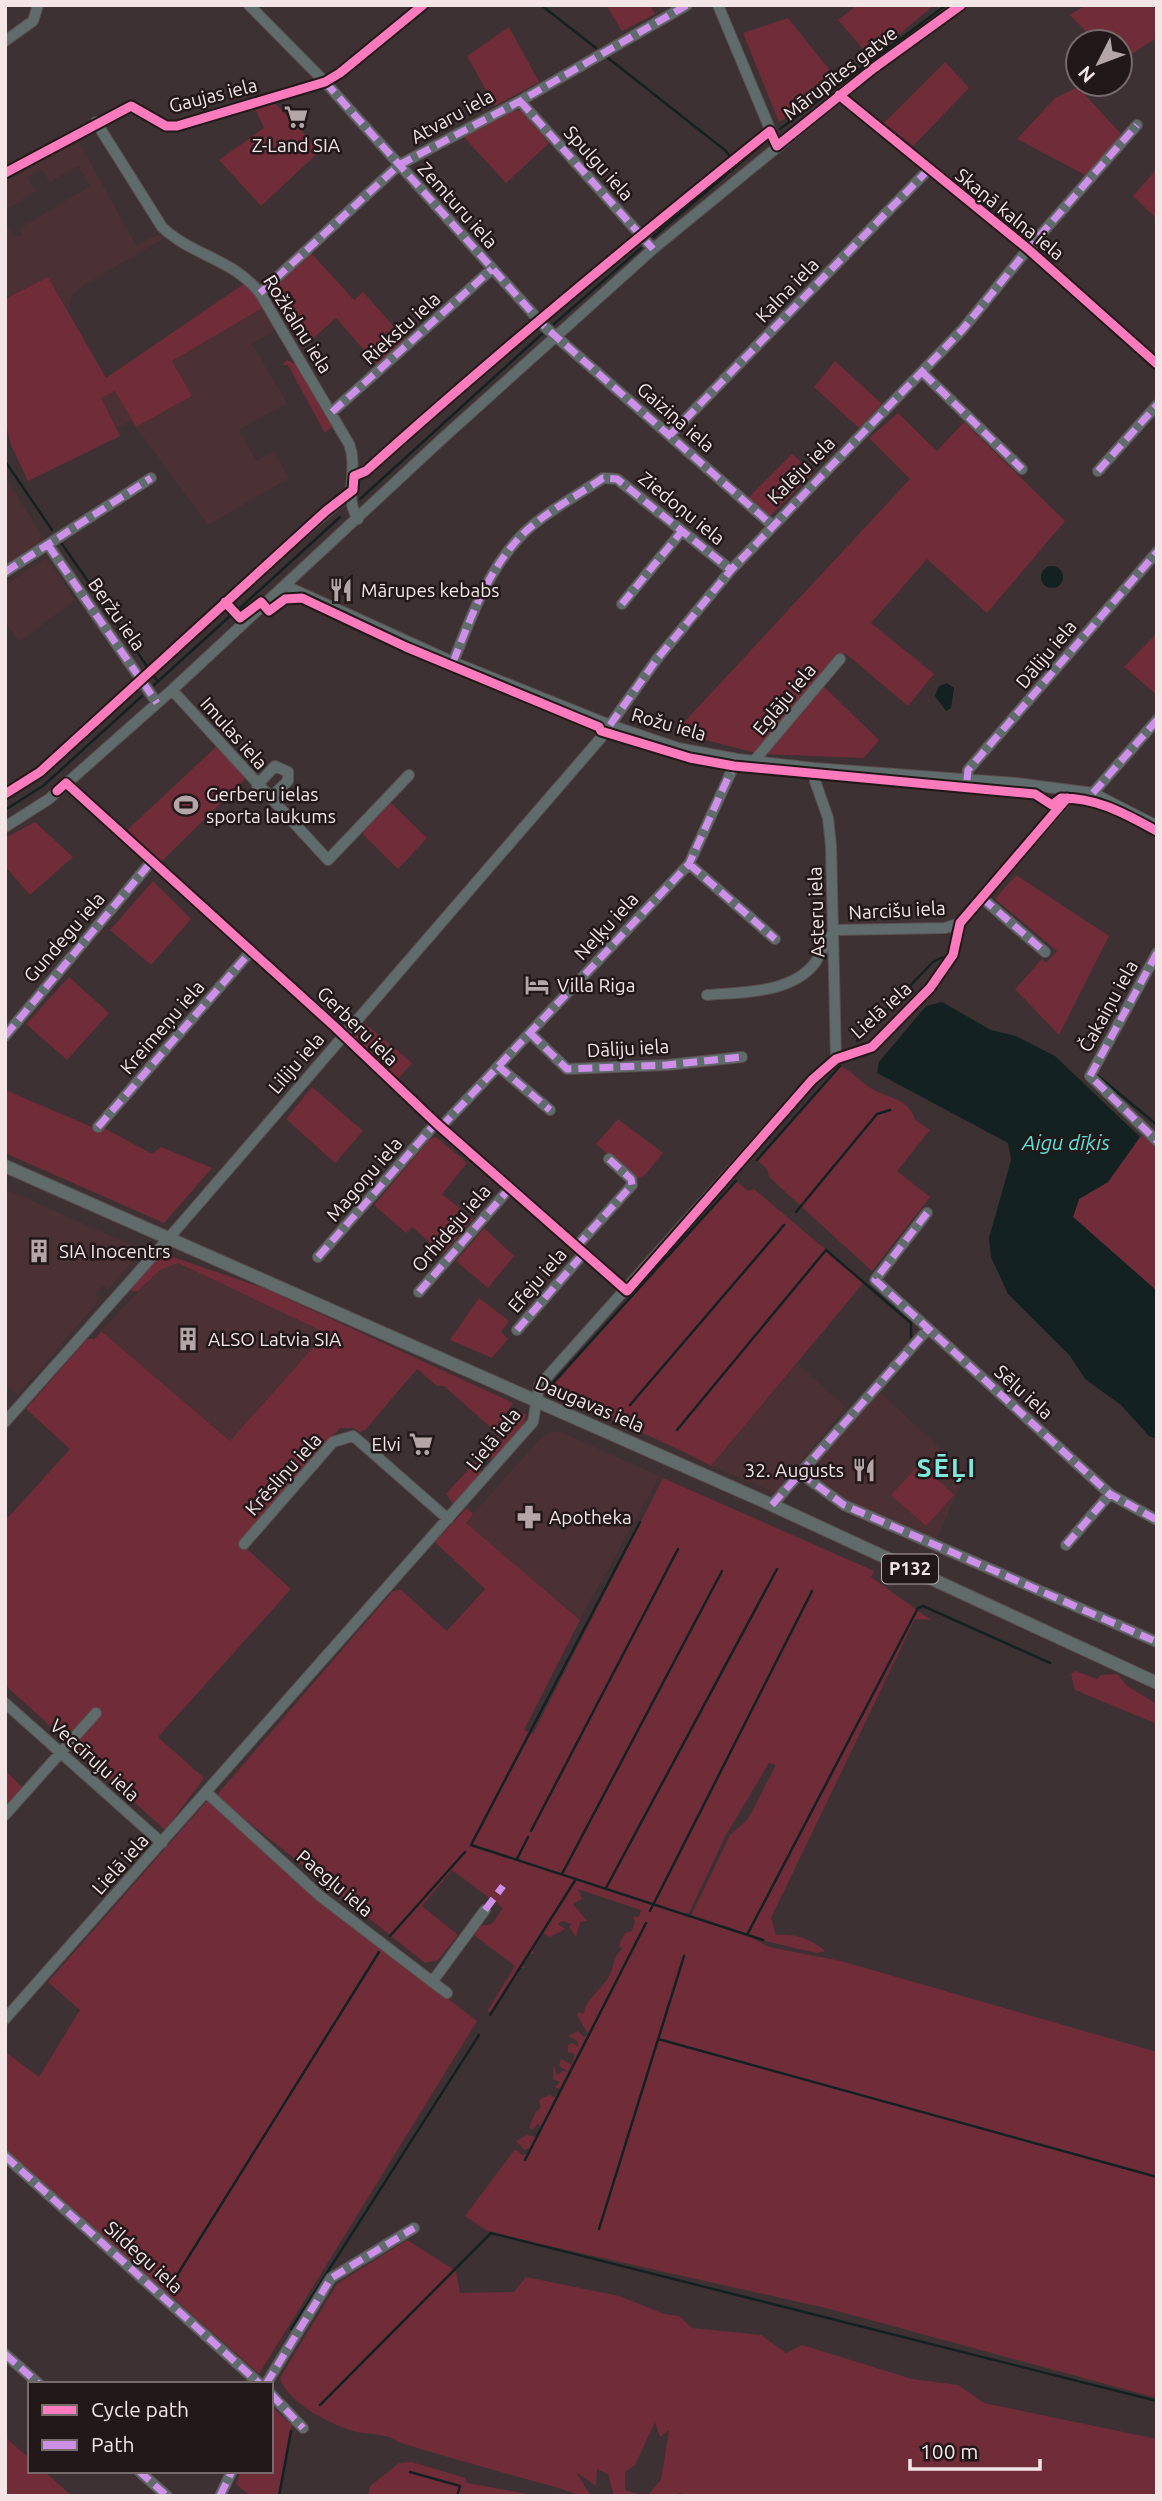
<svg xmlns="http://www.w3.org/2000/svg" width="1162" height="2501" viewBox="0 0 1162 2501" font-family="Ubuntu,sans-serif">
<style>
.built{fill:#4b3034}
.green{fill:#712c39;fill-rule:evenodd}
.water{fill:#132221}
.lines{fill:none;stroke-linecap:round;stroke-linejoin:round}
.stream{stroke:#132221;stroke-width:2.5}
.minor-casing{stroke:#5a4f50;stroke-width:12}
.major-casing{stroke:#5a4f50;stroke-width:14}
.minor{stroke:#606c6b;stroke-width:10}
.major{stroke:#616c6a;stroke-width:12}
.quiet{stroke:#ce8fe9;stroke-width:7;stroke-dasharray:14 7;stroke-linecap:butt}
.cycleway-casing{stroke:#221819;stroke-width:13}
.cycleway{stroke:#fd7abc;stroke-width:9}
.labels{text-anchor:middle;stroke-width:5;stroke-linejoin:round;paint-order:stroke}
.shield{fill:#221819;stroke:#b5a8a8;stroke-width:2}
.shield-label{font-size:18px;font-weight:bold;fill:#f4e5e6}
.street-label{font-size:19px;fill:#f4e5e6;stroke:#221819}
.poi-label{font-size:19px;fill:#f4e5e6;stroke:#221819;text-anchor:start}
.water-label{font-size:21px;font-style:italic;fill:#5be3d7;stroke:#221819}
.district-label{font-size:26px;font-weight:bold;letter-spacing:2px;fill:#7ee8dd;stroke:#221819}
</style>
<rect width="100%" height="100%" fill="#3e3133"/>
<path class="built" d="M77 139 136 245 160 234 163 239 86 284 72 295 68 310 48 277 5 299V224L14 237 22 235 19 229 90 186 78 166 50 182 41 169 27 178 36 191 7 209 5 183Z
M264 307 276 329 252 344 287 403 239 430 256 461 274 451 289 478 208 525 136 427 192 396 172 361Z
M115 391 133 420 117 428 100 398Z
M5 476 45 541 5 566Z
M46 558 75 600 19 642 5 621V585Z
M5 1189 136 1247 138 1255 108 1290 103 1286 95 1294 100 1299 18 1395 5 1384Z
M178 1263 326 1333 230 1441 101 1331 160 1269Z
M797 1363 846 1407 775 1493 711 1466Z
M879 1391 966 1473 936 1541 848 1502 805 1472Z
M558 1431 660 1476 580 1619 465 1523 539 1440 548 1433Z"/>
<path class="green" d="M606 5H650L655 14 622 31Z
M857 5H934L871 58 838 20Z
M1086 5H1152L1157 10V38L1120 61V42H1096L1070 15Z
M788 18 839 82 779 122 743 33Z
M509 27 539 82 495 106 467 56Z
M945 62 969 88 913 146 884 123Z
M1078 87 1121 134 1087 176 1017 139 1055 98Z
M275 103 320 151 261 206 219 160 264 128 255 108Z
M510 110 522 111 549 143 506 183 463 136Z
M1155 171 1157 174V219L1133 196Z
M311 253 354 300 363 292 406 340 378 366 336 318 302 348 274 303 276 284Z
M48 277 106 378 245 283 264 307 172 361 192 396 136 427 115 391 101 398 120 436 28 481 11 445 5 422V299Z
M287 360 299 366 333 426 325 433 288 365H282Z
M835 361 882 404 859 428 814 387Z
M898 413 937 451 964 422 1065 521 987 613 927 559 871 623 934 674 908 706 845 653 821 684 879 740 864 758 760 754 675 732 910 479 869 438Z
M792 454 813 473 769 517 748 498Z
M1157 633V695L1124 667Z
M218 745 247 777 159 864 124 833Z
M391 803 427 838 398 869 362 833Z
M35 822 73 857 30 895 5 866V838Z
M1016 875 1109 936 1059 1035 1015 989 1042 959 1046 963 1057 951 995 899Z
M153 881 191 919 151 965 110 930Z
M69 977 109 1013 67 1060 26 1024Z
M364 1023 412 1063 397 1080 354 1040 355 1034Z
M840 1066C853 1072 860 1081 872 1089 888 1098 910 1099 915 1120L930 1130 897 1171 930 1197 872 1271 769 1177 767 1169 757 1160Z
M312 1087 363 1131 335 1163 286 1119Z
M5 1090 99 1130 104 1128 152 1154 161 1147 212 1168 164 1223 5 1153Z
M618 1119 663 1153 645 1175 636 1179 596 1144Z
M1145 1135 1157 1145V1291L1073 1217 1079 1199 1108 1182 1140 1137Z
M436 1137 467 1163 442 1194 473 1219 443 1254 412 1227 406 1233 374 1205 431 1138Z
M736 1181 748 1191 754 1189 864 1282 711 1466C658 1437 602 1417 547 1392Z
M484 1228 514 1256 488 1288 456 1261Z
M161 1253 266 1289 513 1403 495 1431 444 1386H437L417 1369 366 1429 360 1432 353 1428H340L239 1542 291 1589 158 1737 204 1778 165 1830 5 1685V1521L70 1449 26 1409 87 1339H95L101 1331 230 1441 326 1333 178 1263 160 1270 138 1291H133L130 1289Z
M479 1298 509 1321 501 1332 508 1339 492 1358 450 1340Z
M516 1411 526 1414C525 1429 500 1460 485 1460L480 1456 497 1436 501 1441 505 1436 501 1431Z
M475 1462 481 1466 480 1474 453 1504 446 1494Z
M920 1464 954 1495 926 1526 891 1495Z
M663 1478 874 1571 871 1577 931 1620 915 1619 771 1918 776 1935C797 1934 809 1938 825 1951L816 1953 752 1938 769 1947 841 1961 1157 2052V2398L830 2309 491 2233 465 2216 515 2149 522 2155 527 2154 529 2148 524 2150 516 2141 527 2135 535 2137 540 2131V2125L537 2124 533 2129 529 2128 535 2113 541 2107 539 2100 549 2095 555 2097 560 2089 555 2087 560 2082 553 2079 554 2065 557 2076 562 2071 568 2072 559 2066 561 2059 572 2065 575 2054 568 2052V2045L573 2043 578 2047V2041L568 2036 578 2031 584 2037 588 2034 577 2015 579 2012 584 2014C586 1999 599 1992 608 1978 615 1967 612 1957 622 1949L619 1945 625 1933 632 1931 635 1922 633 1916 639 1917 641 1910 578 1889 582 1899 573 1904 587 1921 580 1922 576 1937 569 1927 572 1924 562 1921 558 1924 565 1929 550 1937 543 1933 533 1951 534 1954H527L522 1964 525 1968H519L516 1978 512 1979 490 2015 488 2010 515 1966 474 1935 480 1926 492 1924 503 1908 452 1870 422 1906 458 1935 438 1960 425 1963 216 1796 392 1592 400 1589 447 1631 485 1589 435 1542 467 1508 473 1514 466 1523 580 1620 524 1730 533 1734ZM769 1763 776 1765 748 1819 730 1835 691 1916 684 1914 689 1913 725 1837Z
M1075 1671 1097 1679 1101 1675 1117 1674 1127 1686 1157 1704V1724L1075 1690 1071 1674Z
M5 1770 23 1788 5 1808Z
M207 1801 312 1894 477 2021 259 2374 5 2149V2052L39 2077 80 2010 48 1982Z
M407 2240 456 2271 460 2293 514 2292 526 2277 619 2296 664 2314 679 2316 692 2328 761 2335 786 2353 802 2345 912 2379 958 2385 984 2403 1157 2439V2496H692L679 2493 676 2496H647L661 2480 669 2430 660 2437 655 2422 635 2465 625 2472V2490L642 2496H614L608 2474 597 2469 596 2486 576 2472 591 2496C576 2496 569 2491 555 2487 503 2473 451 2458 398 2442 386 2433 373 2435 357 2432 333 2426 287 2403 280 2378L337 2284Z
M271 2406 292 2425 279 2496H250L236 2484 241 2471H271Z
M5 2437 30 2459V2471H44L72 2496H5Z
M412 2462 465 2478 467 2483 538 2496H368L370 2486 399 2463Z"/>
<path class="water" d="M1041 577a11 11 0 1 1 22 0a11 11 0 1 1-22 0Z
M947 683 954 688 951 708 946 711 935 696 939 686Z
M942 1002 991 1030 1016 1036 1055 1056 1140 1137 1108 1182 1079 1199 1073 1217 1157 1291V1439L1149 1436 1121 1405 1085 1379 1070 1356 1008 1294 991 1257 989 1238 1011 1160 1008 1143 877 1073 879 1062 926 1006Z"/>
<g class="lines">
<path class="stream" d="M541 5 596 48
M608 58 726 151 737 166
M780 129 946 5
M653 237 761 145
M554 324 641 248
M5 461 52 530
M360 499 543 333
M62 544 158 682
M240 608 340 517
M154 685 230 616
M5 810 43 786 142 696
M857 1041 933 962 943 957
M1097 1075 1157 1125
M757 1160 840 1066
M796 1212 877 1114 890 1110
M552 1384 736 1181
M630 1405 784 1225
M677 1430 826 1250 911 1323V1337
M640 1522 471 1845 763 1940
M531 1831 678 1549
M517 1859 528 1837
M562 1874 722 1571
M606 1888 777 1569
M650 1911 812 1591
M747 1935 918 1608 923 1606 1050 1663
M390 1936 465 1852
M490 2015 576 1879
M658 2039 1157 2177
M525 2160 646 1923
M599 2229 684 1956
M169 2288 379 1952
M291 2329 479 2035
M320 2405 491 2233 1157 2401
M410 2472 460 2486 457 2496
M279 2496 291 2431"/>
<g class="minor-casing">
<path id="minor" d="M249 5 325 82 545 327 772 525
M718 5 777 146
M5 41 33 21 38 5
M839 95 1028 249 1157 364
M520 101 653 249
M96 122 162 227C192 256 232 258 260 293L349 444C359 468 343 498 358 519
M5 173 131 106 166 126H177L325 82 340 73 423 5
M260 293 399 165 520 101 687 5
M923 373 1022 469
M332 412 492 269
M670 435 928 170
M1098 471 1157 405
M354 476 366 471 447 399
M296 539 353 490
M48 545 157 703
M5 572 151 478
M286 586 453 662 610 725 678 748 737 759 814 768 1016 783 1093 793 1157 826
M622 604 682 531
M453 662C471 618 486 574 519 538 539 516 578 495 603 478L617 479 731 570
M172 690 328 860 409 775
M754 761 840 659
M814 768 815 781 828 818 831 846 836 1059
M967 780 968 770 1157 552
M66 783 335 1027 436 1123 627 1291
M257 785 275 766 288 772V781L270 798
M1093 793 1157 720
M5 827 49 799 172 690 443 438 653 249 874 68 961 5
M689 864 775 939
M982 898 1045 952
M1157 953 1090 1076 1157 1141
M707 995C741 992 791 994 815 963 822 952 826 940 836 930L945 928 960 923
M530 1033 567 1069 667 1065 742 1057
M5 1036 151 862
M498 1066 550 1110
M98 1127 251 951
M441 1127 689 864 737 759
M927 1213 875 1280 1110 1494 1157 1520
M576 1247 632 1185 631 1179 609 1159
M318 1257 436 1123
M419 1292 510 1188
M517 1330 584 1253
M5 1422 175 1231 600 739 657 659 731 570 963 329 1028 249 1137 125
M800 1473 844 1505 1157 1642
M772 1505 928 1329
M244 1544 333 1442 353 1436 359 1441 448 1519
M1066 1545 1110 1494
M5 1703 162 1843
M207 1793 320 1896 447 1993
M5 1815 96 1713
M432 1982 485 1910
M5 2019 533 1422 539 1386 812 1080 836 1059 872 1047 930 988 953 955 960 923 1065 802 1070 790
M5 2156 260 2384
M5 2354 39 2384
M266 2384 331 2278 414 2228
M271 2394 303 2428
M139 2471 167 2496
M220 2496 232 2471"/>
</g>
<g class="major-casing">
<path id="major" d="M5 1166 772 1505 1157 1683"/>
</g>
<use href="#minor" class="minor"/>
<use href="#major" class="major"/>
<path class="quiet" d="M325 82 545 327 772 525
M520 101 653 249
M260 293 399 165 520 101 687 5
M923 373 1022 469
M332 412 492 269
M670 435 928 170
M1098 471 1157 405
M48 545 157 703
M5 572 151 478
M622 604 682 531
M453 662C471 618 486 574 519 538 539 516 578 495 603 478L617 479 731 570
M610 725 657 659 731 570 963 329 1028 249 1137 125
M967 780 968 770 1157 552
M1093 793 1157 720
M689 864 775 939
M982 898 1045 952
M1157 953 1090 1076 1157 1141
M530 1033 567 1069 667 1065 742 1057
M5 1036 151 862
M498 1066 550 1110
M98 1127 251 951
M441 1127 689 864 736 760
M927 1213 875 1280 1110 1494 1157 1520
M576 1247 632 1185 631 1179 609 1159
M318 1257 436 1123
M419 1292 510 1188
M517 1330 584 1253
M800 1473 844 1505 1157 1642
M772 1505 928 1329
M1066 1545 1110 1494
M485 1910 503 1886
M5 2156 260 2384
M5 2354 39 2384
M266 2384 331 2278 414 2228
M271 2394 303 2428
M139 2471 167 2496
M220 2496 232 2471"/>
<g class="cycleway-casing">
<path id="cycleway" d="M839 95 1028 249 1157 364
M5 173 131 106 166 126H177L325 82 340 73 423 5
M225 602 240 618 261 602 269 611 285 599 302 598 406 647 599 727 601 731 690 758 734 766 1035 794 1052 805 1061 798C1099 798 1125 814 1157 831
M57 791 66 783 335 1027 436 1123 627 1291 812 1080 836 1059 872 1047 930 988 953 955 960 923 1067 798
M5 794 40 772 326 511 353 490 354 476 366 471C497 353 633 241 770 131L777 146 874 68 961 5"/>
</g>
<use href="#cycleway" class="cycleway"/>
</g>
<defs>
<g id="supermarket-bare" transform="scale(1.89)"><path d="M-6-5.5h2.5l.6 2H6L4.5 2H-2.5L-4.4-4H-6ZM-1.5 3.2a1.3 1.3 0 1 0 .1 0ZM3 3.2a1.3 1.3 0 1 0 .1 0Z" fill="#b4a6a7" stroke="#221819" stroke-width="2.5" paint-order="stroke"/></g>
<g id="restaurant-bare" transform="scale(1.89)"><path d="M-5-6h1v4h1v-4h1v4h1v-4h1v5L-1.5 .5V6h-2V.5L-5-1ZM5-6V6H3V1.5H1.5Q1.5-4 5-6Z" fill="#b4a6a7" stroke="#221819" stroke-width="2.5" paint-order="stroke"/></g>
<g id="stadium-bare" transform="scale(1.89)"><path d="M0-5a6.5 5 0 1 0 0 10a6.5 5 0 1 0 0-10ZM-3.5-1.8h7v3.6h-7Z" fill="#b4a6a7" stroke="#221819" stroke-width="2.5" paint-order="stroke"/></g>
<g id="hotel-bare" transform="scale(1.89)"><path d="M-6-4.5h1.5V1H6V5H4.5V3h-9V5H-6ZM-4 0a1.8 1.8 0 1 1 3.6 0ZM.5 0V-2.5h3Q6-2.5 6 0Z" fill="#b4a6a7" stroke="#221819" stroke-width="2.5" paint-order="stroke"/></g>
<g id="building-bare" transform="scale(1.89)"><path d="M-4-6H4V6H1V3H-1V6H-4ZM-2.5-4.3h1.7v1.8h-1.7ZM.8-4.3h1.7v1.8H.8ZM-2.5-1h1.7V.8h-1.7ZM.8-1h1.7V.8H.8Z" fill="#b4a6a7" stroke="#221819" stroke-width="2.5" paint-order="stroke"/></g>
<g id="pharmacy-bare" transform="scale(1.89)"><path d="M-2-6h4v4h4v4h-4v4h-4v-4h-4v-4h4Z" fill="#b4a6a7" stroke="#221819" stroke-width="2.5" paint-order="stroke"/></g>
</defs>
<g fill-rule="evenodd">
<use href="#supermarket-bare" x="296" y="117"/>
<use href="#restaurant-bare" x="341" y="590"/>
<use href="#stadium-bare" x="186" y="805"/>
<use href="#hotel-bare" x="537" y="985"/>
<use href="#building-bare" x="39" y="1251"/>
<use href="#building-bare" x="188" y="1339"/>
<use href="#supermarket-bare" x="421" y="1444"/>
<use href="#restaurant-bare" x="864" y="1470"/>
<use href="#pharmacy-bare" x="529" y="1517"/>
</g>
<g class="labels">
<rect class="shield" x="882" y="1554.5" width="56" height="29" rx="5"/>
<g class="shield-label">
<text x="910" y="1575">P132</text>
</g>
<g class="street-label">
<text transform="translate(840 73) rotate(-38)" y="7">Mārupītes gatve</text>
<text transform="translate(213 95) rotate(-14)" y="7">Gaujas iela</text>
<text transform="translate(452 116) rotate(-29)" y="7">Atvaru iela</text>
<text transform="translate(599 163) rotate(48)" y="7">Spulgu iela</text>
<text transform="translate(458 205) rotate(48)" y="7">Zemturu iela</text>
<text transform="translate(1010 214) rotate(39)" y="7">Skaņā kalna iela</text>
<text transform="translate(787 290) rotate(-46)" y="7">Kalna iela</text>
<text transform="translate(298 324) rotate(58)" y="7">Rožkalnu iela</text>
<text transform="translate(401 328) rotate(-42)" y="7">Riekstu iela</text>
<text transform="translate(676 417) rotate(41)" y="7">Gaiziņa iela</text>
<text transform="translate(801 470) rotate(-45)" y="7">Kalēju iela</text>
<text transform="translate(682 508) rotate(39)" y="7">Ziedoņu iela</text>
<text transform="translate(117 614) rotate(55)" y="7">Beržu iela</text>
<text transform="translate(1046 654) rotate(-50)" y="7">Dāliju iela</text>
<text transform="translate(784 699) rotate(-50)" y="7">Eglāju iela</text>
<text transform="translate(669 724) rotate(16)" y="7">Rožu iela</text>
<text transform="translate(234 733) rotate(48)" y="7">Imulas iela</text>
<text transform="translate(897 910) rotate(-3)" y="7">Narcišu iela</text>
<text transform="translate(816 912) rotate(-92)" y="7">Asteru iela</text>
<text transform="translate(606 926) rotate(-47)" y="7">Neļķu iela</text>
<text transform="translate(64 937) rotate(-49)" y="7">Gundegu iela</text>
<text transform="translate(1108 1006) rotate(-61)" y="7">Čakaiņu iela</text>
<text transform="translate(881 1010) rotate(-42)" y="7">Lielā iela</text>
<text transform="translate(358 1026) rotate(44)" y="7">Gerberu iela</text>
<text transform="translate(162 1027) rotate(-49)" y="7">Kreimeņu iela</text>
<text transform="translate(628 1048) rotate(-3)" y="7">Dāliju iela</text>
<text transform="translate(296 1063) rotate(-49)" y="7">Liliju iela</text>
<text transform="translate(364 1179) rotate(-49)" y="7">Magoņu iela</text>
<text transform="translate(451 1228) rotate(-49)" y="7">Orhideju iela</text>
<text transform="translate(537 1280) rotate(-49)" y="7">Efeju iela</text>
<text transform="translate(1024 1392) rotate(42)" y="7">Sēļu iela</text>
<text transform="translate(590 1404) rotate(23)" y="7">Daugavas iela</text>
<text transform="translate(493 1439) rotate(-51)" y="7">Lielā iela</text>
<text transform="translate(283 1474) rotate(-48)" y="7">Krēsliņu iela</text>
<text transform="translate(95 1760) rotate(42)" y="7">Veccīruļu iela</text>
<text transform="translate(120 1864) rotate(-48)" y="7">Lielā iela</text>
<text transform="translate(335 1883) rotate(40)" y="7">Paegļu iela</text>
<text transform="translate(144 2257) rotate(42)" y="7">Sildegu iela</text>
</g>
<g class="poi-label">
<text x="296" y="152" text-anchor="middle">Z-Land SIA</text>
<text x="361" y="597">Mārupes kebabs</text>
<text x="206" y="801">Gerberu ielas<tspan x="206" dy="22">sporta laukums</tspan></text>
<text x="557" y="992">Villa Riga</text>
<text x="59" y="1258">SIA Inocentrs</text>
<text x="208" y="1346">ALSO Latvia SIA</text>
<text x="401" y="1451" text-anchor="end">Elvi</text>
<text x="844" y="1477" text-anchor="end">32. Augusts</text>
<text x="549" y="1524">Apotheka</text>
</g>
<g class="water-label">
<text x="1066" y="1150">Aigu dīķis</text>
</g>
<g class="district-label">
<text x="947" y="1477">SĒĻI</text>
</g>
</g>
<rect width="1162" height="2501" fill="none" stroke="#f4e5e6" stroke-width="14"/>
<rect x="28" y="2382" width="245" height="91" fill="#221819" stroke="#766a6b" stroke-width="2"/>
<rect x="42" y="2405" width="35" height="10" fill="#fd7abc" stroke="#766a6b" stroke-width="2"/>
<text x="91" y="2417" font-size="21" fill="#f4e5e6">Cycle path</text>
<rect x="42" y="2440" width="35" height="10" fill="#ce8fe9" stroke="#766a6b" stroke-width="2"/>
<text x="91" y="2452" font-size="21" fill="#f4e5e6">Path</text>
<g transform="translate(1099 63) rotate(228)"><circle r="33" fill="#221819" stroke="#766a6b" stroke-width="2"/>
<path d="M0-5L12 26L0 18L-12 26Z" fill="#b4a6a7"/>
<text y="-10" font-size="19" font-weight="bold" text-anchor="middle" fill="#f4e5e6">N</text>
</g>
<path d="M910 2459v10h130v-10" fill="none" stroke="#f4e5e6" stroke-width="3.5"/>
<text x="920" y="2459" font-size="21" fill="#f4e5e6" stroke="#221819" stroke-width="5" paint-order="stroke">100 m</text>
</svg>
